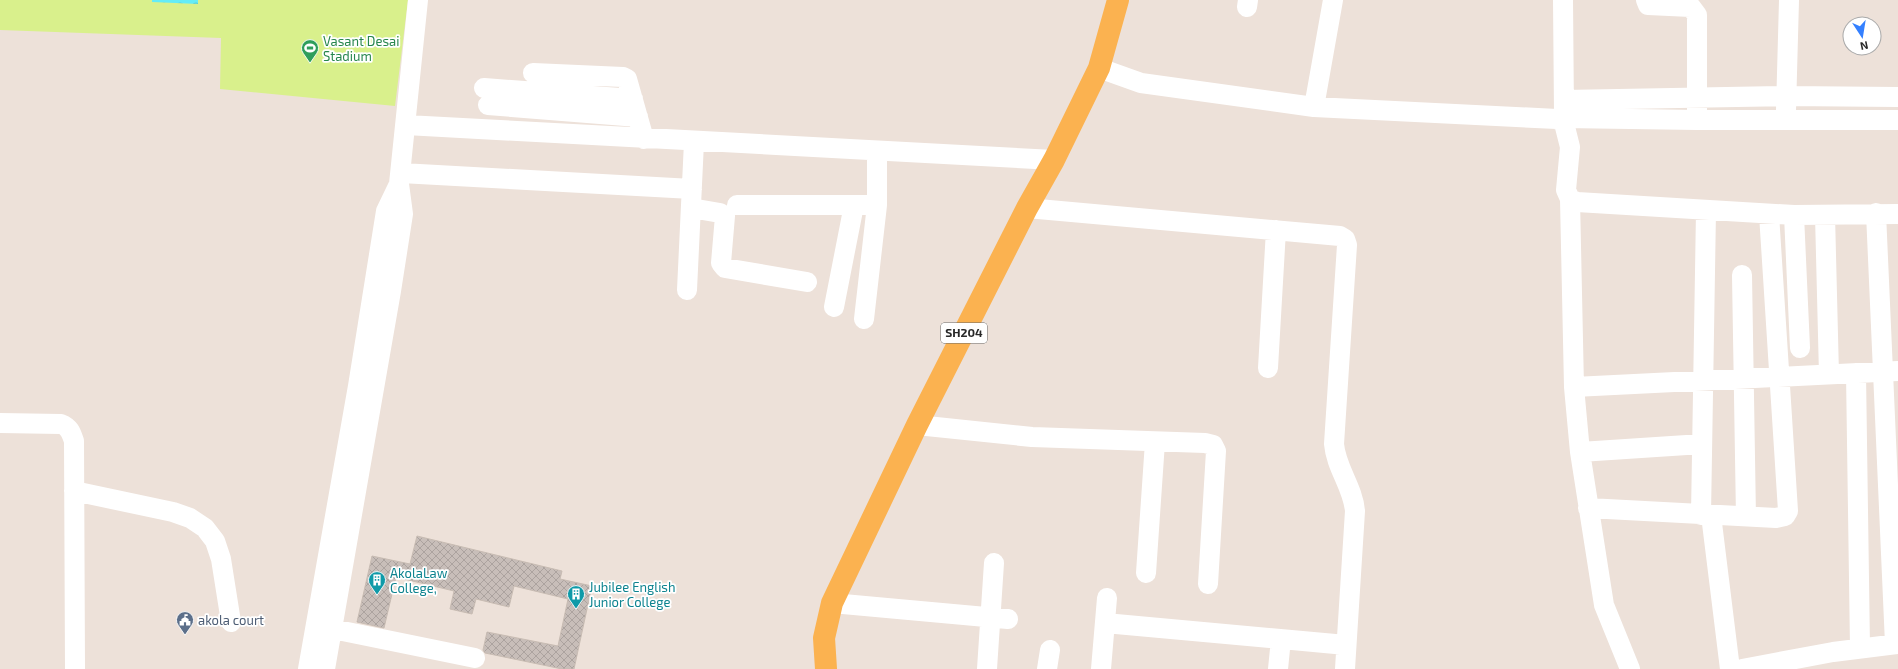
<svg xmlns="http://www.w3.org/2000/svg" width="1898" height="669" viewBox="0 0 1898 669" font-family="'Exo 2',sans-serif">
<style>
.pitch{fill:#d9f08c}
.water{fill:url(#water-waves)}
.building{fill:url(#building-cross-hatch);stroke:#c8bcb3}
.lines{fill:none;stroke-linecap:round;stroke-linejoin:round}
.minor{stroke:#fff;stroke-width:20}
.major{stroke:#fbb250;stroke-width:22}
.labels{text-anchor:middle;stroke-width:3.5;stroke-linejoin:round;paint-order:stroke}
.shield{fill:#fff;stroke:#696969;stroke-width:1}
.shield-label{font-size:12px;font-weight:bold;fill:#292929}
.leisure-label{font-size:13px;fill:#27864d;stroke:#fff;text-anchor:start}
.culture-label{font-size:13px;fill:#0d838f;stroke:#fff;text-anchor:start}
.service-label{font-size:13px;fill:#4e5e75;stroke:#fff;text-anchor:start}
</style>
<defs>
<pattern id="water-waves" width="16" height="10" patternUnits="userSpaceOnUse"><rect width="16" height="10" fill="#64ecf7"/><path d="M0 5q4-4 8 0t8 0" fill="none" stroke="#57cad4"/></pattern>
<pattern id="building-cross-hatch" width="8" height="8" patternUnits="userSpaceOnUse"><rect width="8" height="8" fill="#c8beb9"/><path d="M0 0l8 8M0 8l8-8" fill="none" stroke="#aca39f"/></pattern>
</defs>
<rect width="100%" height="100%" fill="#ede1d9"/>
<path class="pitch" d="M0 0H408L395 106 220 89 221 38 0 30Z"/>
<path class="water" d="M152 0H198V4L152 2Z"/>
<path class="building" d="M417 536 562 571 560 579 592 586 574 669H562L485 653 483 650 487 632 558 646 568 599 514 586 509 607 476 599 472 614 450 609 454 591 396 577 384 628 357 622 372 556 410 564Z"/>
<g class="lines">
<path class="minor" d="M1563 0 1564 113
M1646 0 1648 5 1691 7 1697 15V112
M1247 7 1248 0
M1099 68 1141 83 1314 107 1557 119 1564 123 1570 147 1566 190 1570 199 1577 202 1794 215 1898 214
M533 73 623 77 627 79 644 139
M484 88 633 99
M1564 100 1787 96 1898 97
M488 105 638 117
M1314 107 1333 0
M1786 110 1789 0
M1564 118 1697 120H1898
M406 125 1054 160
M401 173 692 189
M1570 199 1574 387 1580 452 1604 605 1630 669
M737 205H877
M691 208 720 213 725 216 721 263 725 268 807 282
M1027 208 1340 236 1345 239 1347 245 1334 444C1336 468 1353 487 1355 511L1345 669
M1876 213 1895 644
M1794 215 1800 348
M1825 215 1829 375
M1742 275 1746 517
M687 290 694 142
M834 307 854 205
M864 319 877 205V151
M1268 368 1276 230
M1856 373 1860 648
M1574 387 1898 371
M0 423 61 424C69 427 71 432 74 441L75 669
M917 425 1032 437 1205 443 1213 445 1216 451 1208 584
M1580 452 1702 444
M74 491 173 512 190 518 205 528 215 541 221 559 231 622
M1588 508 1776 518 1785 516 1788 511 1769 214
M1701 515 1706 211
M1711 515 1730 669
M1146 573 1155 442
M832 603 1008 619
M1105 623 1346 645
M318 626 475 658
M308 669 358 386 386 211 399 184
M325 669 391 291 403 214 399 184 418 0
M987 669 994 563
M1047 669 1050 650
M1101 669 1107 598
M1278 669 1281 639
M1742 669 1833 652 1898 644"/>
<path class="major" d="M826 669 824 638 832 603 917 425 1027 208 1054 160 1099 68 1118 0"/>
</g>
<defs>
<g id="stadium-pin" transform="scale(0.9)"><path d="M0 17L-7.5 6A9.5 9.5 0 1 1 7.5 6Z" fill="#2e9e5b" stroke="#fff"/><path d="M0-5a6.5 5 0 1 0 0 10a6.5 5 0 1 0 0-10ZM-3.5-1.8h7v3.6h-7Z" fill="#fff"/></g>
<g id="building-pin" transform="scale(0.9)"><path d="M0 17L-7.5 6A9.5 9.5 0 1 1 7.5 6Z" fill="#0f9aa8" stroke="#fff"/><path d="M-4-6H4V6H1V3H-1V6H-4ZM-2.5-4.3h1.7v1.8h-1.7ZM.8-4.3h1.7v1.8H.8ZM-2.5-1h1.7V.8h-1.7ZM.8-1h1.7V.8H.8Z" fill="#fff"/></g>
<g id="civic-pin" transform="scale(0.9)"><path d="M0 17L-7.5 6A9.5 9.5 0 1 1 7.5 6Z" fill="#5c6f8a" stroke="#fff"/><path d="M-.6-6.5H3V-4.5H.6V-3L4-1V1h2V6H-6V1h2V-1L-.6-3ZM-1.2 2.5V6h2.4V2.5Z" fill="#fff"/></g>
</defs>
<g fill-rule="evenodd">
<use href="#stadium-pin" x="310" y="48"/>
<use href="#building-pin" x="377" y="580"/>
<use href="#building-pin" x="576" y="594"/>
<use href="#civic-pin" x="185" y="620"/>
</g>
<g class="labels">
<rect class="shield" x="941" y="323" width="46" height="20" rx="3"/>
<g class="shield-label">
<text x="964" y="337">SH204</text>
</g>
<g class="leisure-label">
<text x="323" y="46">Vasant Desai<tspan x="323" dy="15">Stadium</tspan></text>
</g>
<g class="culture-label">
<text x="390" y="578">AkolaLaw<tspan x="390" dy="15">College,</tspan></text>
<text x="589" y="592">Jubilee English<tspan x="589" dy="15">Junior College</tspan></text>
</g>
<g class="service-label">
<text x="198" y="625">akola court</text>
</g>
</g>
<g transform="translate(1862 36) rotate(168)"><circle r="19" fill="#ffffff" stroke="#a9a9a9"/>
<path d="M0-3L7 15L0 10L-7 15Z" fill="#3480ff"/>
<text y="-6" font-size="11" font-weight="bold" text-anchor="middle" fill="#292929">N</text>
</g>
</svg>
